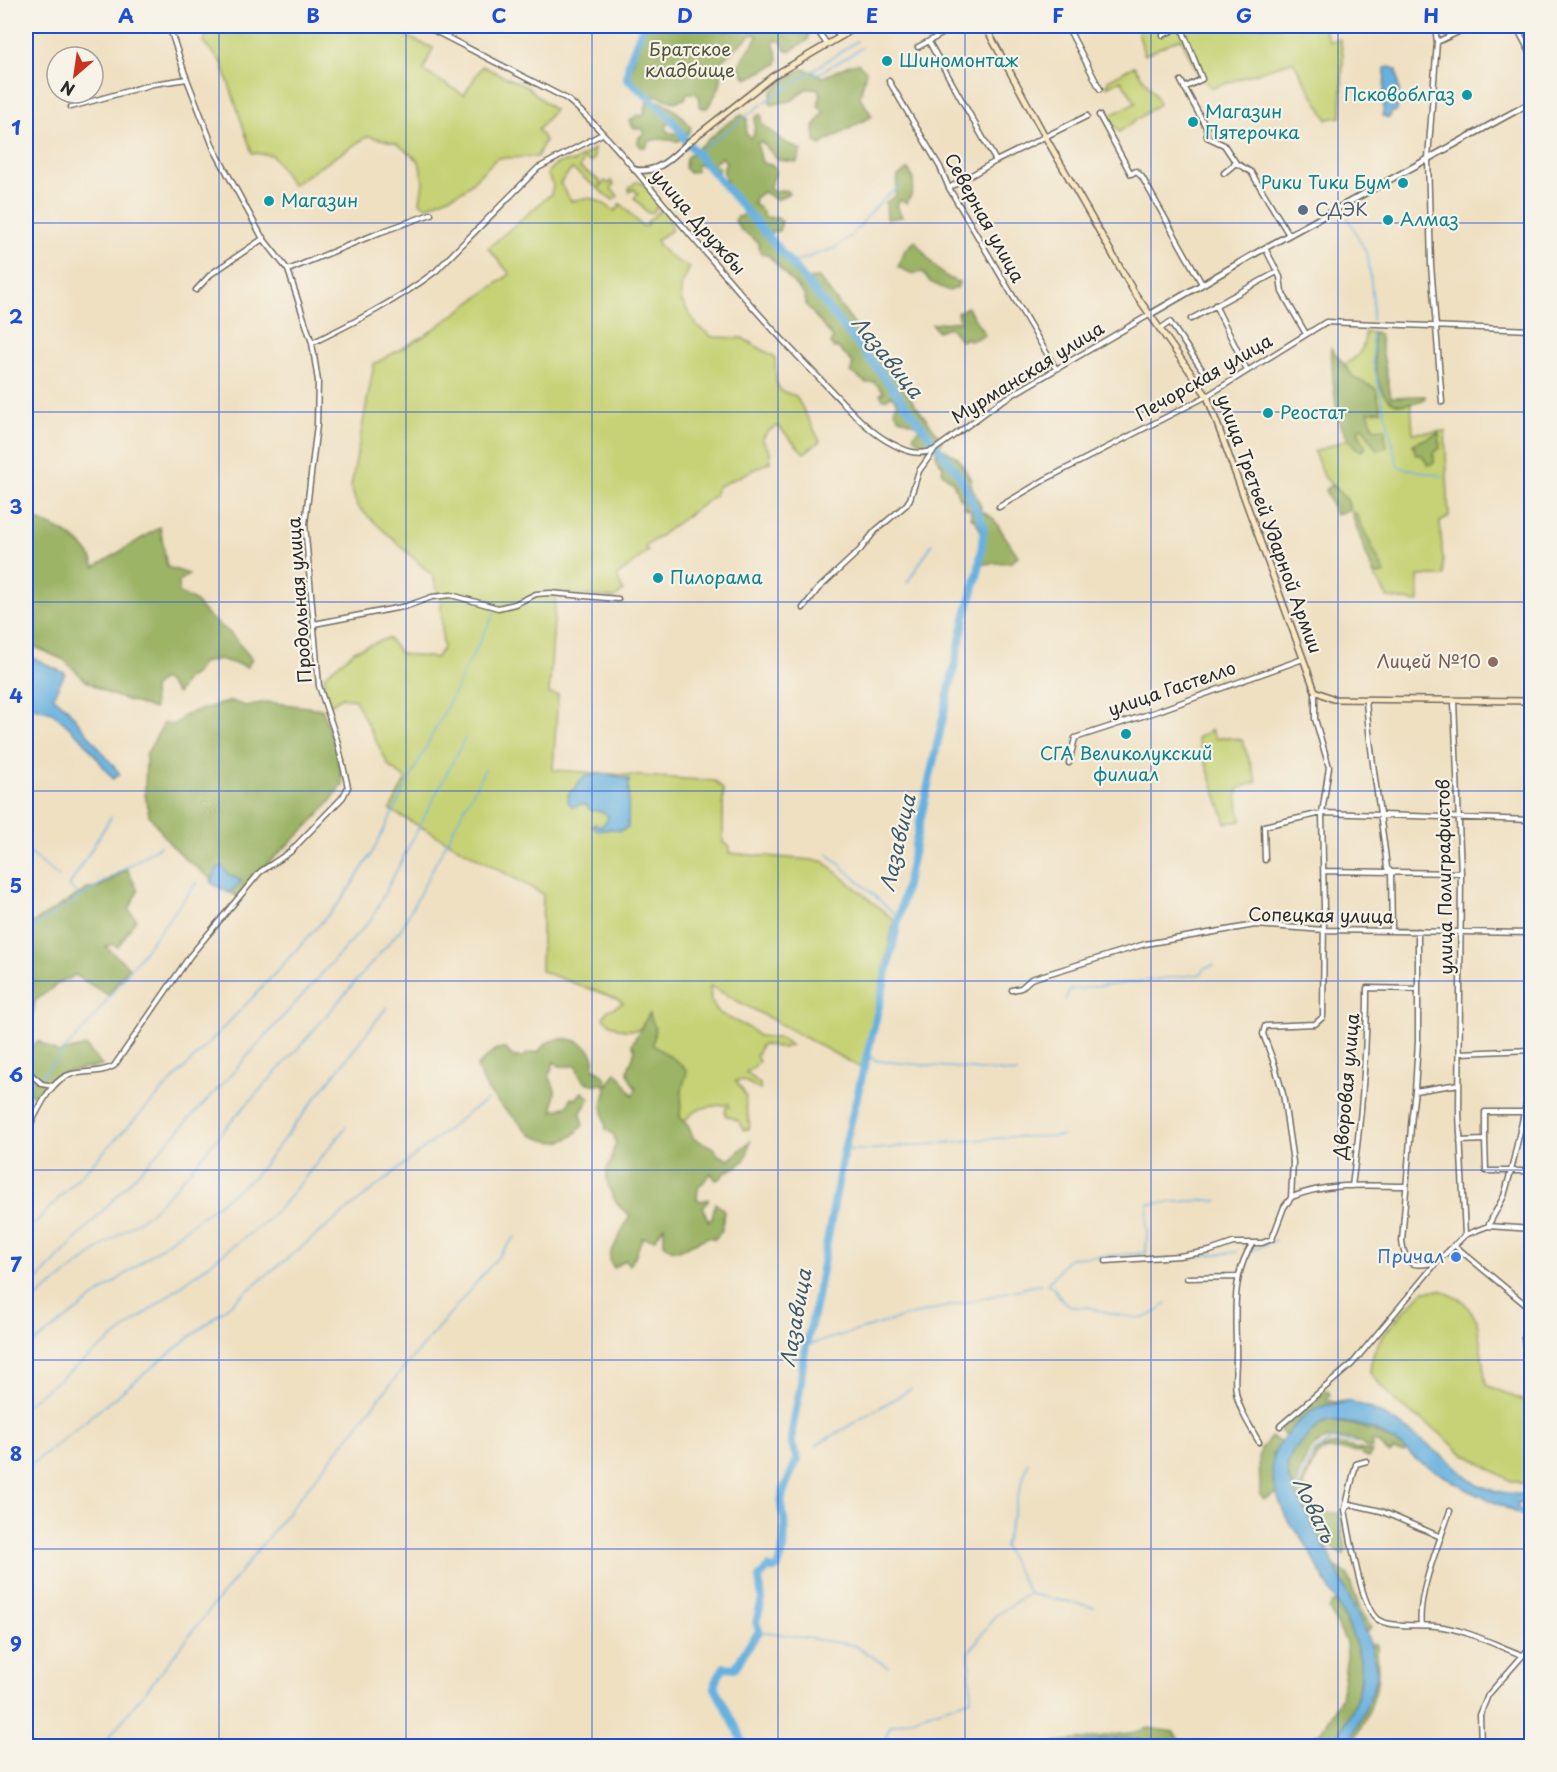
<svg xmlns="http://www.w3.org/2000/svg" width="1557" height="1772" viewBox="0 0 1557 1772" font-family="'Playpen Sans',sans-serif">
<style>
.green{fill:#c6d274;stroke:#787e50;stroke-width:1.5}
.forest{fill:#9cb466;stroke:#647048;stroke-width:1.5}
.water{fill:#67b1df;stroke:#496e85;stroke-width:1.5}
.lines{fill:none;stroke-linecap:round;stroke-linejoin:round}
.stream{stroke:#67b1df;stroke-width:1.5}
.river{stroke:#67b1df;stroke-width:8}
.minor-casing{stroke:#706a60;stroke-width:7}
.tertiary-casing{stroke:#706a60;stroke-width:8}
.secondary-casing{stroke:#706a60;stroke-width:8}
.minor{stroke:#fff;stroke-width:4}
.tertiary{stroke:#fff;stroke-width:4.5}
.secondary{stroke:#fae7c3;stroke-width:5}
.grid{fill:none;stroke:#1d4ed8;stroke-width:1.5;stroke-opacity:0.55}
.culture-dot{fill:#0f9aa8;stroke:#f7f3e8;stroke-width:2}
.service-dot{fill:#5c6f8a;stroke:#f7f3e8;stroke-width:2}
.education-dot{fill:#8d6e63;stroke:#f7f3e8;stroke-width:2}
.shop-dot{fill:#3f7fe0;stroke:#f7f3e8;stroke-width:2}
.labels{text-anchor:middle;stroke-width:4.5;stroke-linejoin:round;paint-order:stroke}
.park-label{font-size:18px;fill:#52553d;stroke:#f7f3e8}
.culture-label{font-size:18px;fill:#0d838f;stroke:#f7f3e8;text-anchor:start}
.service-label{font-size:18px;fill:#4e5e75;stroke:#f7f3e8;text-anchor:start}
.street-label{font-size:18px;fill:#2b2b2b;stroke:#f7f3e8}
.education-label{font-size:18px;fill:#785e54;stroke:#f7f3e8;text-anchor:end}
.shop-label{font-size:18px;fill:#366cbe;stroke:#f7f3e8;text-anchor:end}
.water-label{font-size:20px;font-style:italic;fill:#405a6a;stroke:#f7f3e8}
.neatline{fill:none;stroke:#1d4ed8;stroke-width:2}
.grid-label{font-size:20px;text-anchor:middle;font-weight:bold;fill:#1d4ed8}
</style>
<rect width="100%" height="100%" fill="#f7f3e8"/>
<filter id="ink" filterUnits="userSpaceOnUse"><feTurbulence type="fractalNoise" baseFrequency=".0167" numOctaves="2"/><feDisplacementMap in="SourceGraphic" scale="12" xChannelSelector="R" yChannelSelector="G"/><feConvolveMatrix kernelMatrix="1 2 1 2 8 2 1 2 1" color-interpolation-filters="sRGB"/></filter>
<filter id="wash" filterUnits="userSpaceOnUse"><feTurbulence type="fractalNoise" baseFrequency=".008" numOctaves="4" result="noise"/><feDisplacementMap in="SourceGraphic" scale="24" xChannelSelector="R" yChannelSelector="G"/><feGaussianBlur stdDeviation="1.35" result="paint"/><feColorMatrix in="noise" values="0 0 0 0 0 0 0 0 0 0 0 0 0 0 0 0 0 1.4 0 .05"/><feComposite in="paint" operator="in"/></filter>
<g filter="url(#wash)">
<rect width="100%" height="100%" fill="#efe0c2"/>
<path class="green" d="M211 26H382L433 48 423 71 464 95 482 66 527 87 554 110 538 130 545 140 537 157 497 158 464 190 426 207 420 202 423 182 419 161 396 143 368 136 292 185 272 155 252 153 222 63 203 42Z
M1137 26H1323L1329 41 1340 39 1343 55 1341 117 1327 119 1293 61 1212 88 1199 76 1181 38 1144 55Z
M1134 66 1155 94 1159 104 1119 132 1108 118 1110 115 1136 103 1121 80 1107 87 1106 85 1109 83 1108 80Z
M594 149V159L591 162 584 159 580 168 600 181V187L605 181 609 184 611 181 614 184 611 189 618 196 613 200 572 169 560 183 571 201C593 195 597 199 615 211L620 206 619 204H621L642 226H646L648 224 647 222 661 210H666L670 217 671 231 656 240C663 253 676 262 690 267L681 286V300L697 326 713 337 742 338 775 357 776 382 781 391 796 396 820 441 804 453 778 426 768 431 762 439 770 452V462L717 487 714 496 645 547 648 551 617 576 623 591 615 598 556 592 549 694 558 695 553 770 715 781 723 789V843L730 847 729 853 823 861 894 920 863 1069 710 986 711 1001 719 1013 751 1029 758 1036 780 1038 791 1045 783 1048 762 1044 756 1056 759 1061 753 1068 746 1072 760 1084V1090L743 1080 736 1081 746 1096C743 1112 752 1115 749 1129L743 1130 739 1121 725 1115 726 1107H729V1104C708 1107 698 1105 684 1122L679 1118 682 1090 652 1045 649 1015 640 1029C624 1033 615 1028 603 1018L607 1011 623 1003 617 999 541 971 543 894 390 810 406 779 389 766 355 700 342 697 330 705 323 688 325 675 356 650 388 638 401 654 436 658 443 648 441 604 433 576 357 506 351 487 374 364 424 336 510 274 488 248 551 194 553 185 547 174C552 164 563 160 574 162Z
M636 182 642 183 659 202 658 206 652 213H648L634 198 638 194 634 189 629 192V188Z
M1365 332 1373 333 1374 362 1383 393 1401 405 1411 402 1413 433 1445 431 1449 517 1440 522 1444 576H1418L1419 602 1388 598 1373 573 1347 500 1325 478 1314 452 1348 439 1368 412 1375 389 1354 378 1344 364C1359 358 1365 348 1365 332Z
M1211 730 1216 739 1223 737 1242 740 1257 782 1239 788 1237 796 1241 821 1226 823 1197 738Z
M1441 1290 1463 1301 1477 1320 1486 1385 1531 1404V1486L1509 1480 1458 1450 1441 1434 1398 1404 1370 1373C1370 1340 1403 1313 1423 1291Z"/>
<path class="forest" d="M647 26H724L726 31H730L735 26 748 27 750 26H793L796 28 805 29 809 33 808 40 790 51 784 49 782 42 776 40 774 44 778 58 777 64 747 79 738 66 758 36 752 34 719 63C725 83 718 91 707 108H703L699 106V96L695 93H687L685 99 674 102 655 95 650 97 629 77 636 54 635 48Z
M858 63 866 71 860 97 872 116 820 145 815 141 814 127 824 112 818 106 821 94 817 88 805 89 793 100 772 105 770 103 772 91 801 69 808 70 823 77 849 65Z
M652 99C667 103 683 114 691 128L688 134 684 133 673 121 667 124 666 129 669 133 681 134V139L678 141 659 139 649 141 646 147H641L638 143 639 137 644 134 643 128 637 129 633 127 630 121 637 115 643 116 647 102Z
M760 114 762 117 761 123 786 143 801 150 797 162 778 160 762 142 757 143 762 163 774 166 776 172 769 188 774 192 786 190 789 193 777 200 763 192 755 198 754 204 763 211V217L777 218 782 221 779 231 771 232 770 237 806 279 819 278 942 440 940 444 932 448 919 442 913 436 919 429 917 425 899 418 894 409 898 403 891 395 887 399H883L880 394 884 392 874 382 866 383 851 372 853 363 838 348H833L831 343 833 338 806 305 805 296 769 256C761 254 758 252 759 243L740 229 735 221 737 217 743 216 744 205C734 193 717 177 726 162L722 157 713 164 719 168 718 172 714 175 700 164 696 167V171L689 173 685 168 686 158 729 122 742 115 747 119 746 133 750 138 754 135 755 118Z
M908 169C916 181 915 192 906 203L900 200 896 205 902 217 887 219 886 202 895 197 898 176Z
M915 241C928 257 938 277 959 282L957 288 949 291 930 282 923 272 913 274 898 267 905 250Z
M967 307 985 335 970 341 967 338 961 341 950 327 937 331 932 324 960 321 957 313Z
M1373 333 1379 334 1391 397 1425 396V400C1417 401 1405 406 1397 404 1374 398 1374 353 1373 333Z
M1331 348 1354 378 1376 389 1381 411 1368 412 1374 429 1384 428 1387 447 1377 450 1363 427 1359 428V433L1366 447 1362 451C1331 437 1334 377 1331 348Z
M1439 433 1440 448 1434 453V463L1428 465 1422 455H1416L1413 444Z
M942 448 958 458 971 480C969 491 982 499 981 511L993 518 1018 556 1012 562 982 564 978 561C977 553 979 553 981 546 984 537 979 522 971 517V510L965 508V501L959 498 953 482 942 473 943 466 937 458 936 452Z
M1331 485 1347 500 1350 509 1336 515 1325 490Z
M1356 513V514L1385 573 1380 575 1373 573 1352 514Z
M26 517C47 522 76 535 89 554 92 557 93 563 95 567L160 527 167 567 189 574 179 581V593L195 601 209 617 229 632 252 659 247 667 219 659 202 663 196 673 186 679 177 694 168 683 162 679 153 688 154 709 109 694 86 681 64 660 26 643Z
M231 701 245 706 267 702 322 709 336 750 343 784C314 828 270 856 236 896L221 887 188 861 170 844 149 815 145 794 146 755 164 723 174 725 186 714Z
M127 869 138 891 129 910 136 919 118 947 112 944 106 947 129 967 108 995 75 975 69 979 63 980 35 1001 33 1014 26 1018V927L89 888H98Z
M649 1014 655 1027 653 1045 681 1064 687 1071 682 1090 680 1117 688 1126 694 1139 713 1147 718 1155 729 1160 750 1141C747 1161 744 1164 725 1172L721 1178 716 1180 711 1173 698 1188 697 1199 701 1201 708 1199V1202L703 1206 708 1221 712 1219 715 1203 724 1210 722 1230 715 1239 708 1237 679 1250 671 1249 664 1244V1226L655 1239 642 1238 635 1257 629 1265 625 1260 614 1268 610 1262V1255L630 1215C616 1208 605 1186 607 1170 607 1166 610 1165 611 1162 613 1155 612 1150 616 1144L614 1135 606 1129 602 1106 606 1089 604 1084C589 1086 578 1081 577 1066H560L554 1062 549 1075 555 1090 553 1111 568 1106 571 1098 576 1099 582 1092 590 1098 581 1112 583 1125C571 1141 558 1146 539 1138 538 1138 531 1135 531 1135 526 1131 522 1125 518 1121 498 1104 485 1092 477 1066L496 1049H506L512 1056 522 1058 527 1054 539 1052C548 1032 583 1036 592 1054 595 1059 594 1063 593 1068L603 1074 608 1085 616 1072C624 1079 626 1088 633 1095L636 1089C621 1066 631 1071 635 1049L632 1044Z
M38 1041 58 1053 86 1046 102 1066 62 1073 33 1096 26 1089V1052Z
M1325 1391H1328L1330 1395 1326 1400 1335 1402 1349 1401C1341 1405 1332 1402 1325 1405 1309 1411 1297 1424 1285 1436L1280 1430 1316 1401Z
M1328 1421C1358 1424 1383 1432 1407 1451L1403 1452 1393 1450 1390 1454C1382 1449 1384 1443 1372 1441L1373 1448 1370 1449C1363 1448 1361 1441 1354 1440 1323 1436 1312 1440 1300 1471 1298 1477 1297 1484 1294 1489 1290 1482 1287 1474 1287 1466 1289 1449 1313 1428 1328 1421Z
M1271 1437 1281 1443 1273 1454 1277 1493 1264 1499 1260 1495 1259 1455 1262 1448Z
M1336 1444 1372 1452 1368 1458 1364 1456 1361 1452 1327 1449 1320 1453 1312 1465 1304 1485 1309 1511 1311 1513H1340L1346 1550 1344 1554H1340L1329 1545 1327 1548 1328 1553 1297 1495 1316 1453 1321 1449Z
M1332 1564 1347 1574 1362 1614 1371 1627 1366 1633Z
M1336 1602C1346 1620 1360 1646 1361 1667 1363 1695 1345 1723 1333 1746H1299L1321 1732 1341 1698 1347 1656 1346 1642 1329 1610 1332 1603Z
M1374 1643 1377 1645C1377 1658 1379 1671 1377 1684 1374 1706 1361 1726 1352 1746H1348L1372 1693 1377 1671 1371 1646Z
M1148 1728 1174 1732 1179 1740 1215 1743 1233 1746C1198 1746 1162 1739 1127 1739 1100 1739 1074 1746 1048 1746L1059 1742 1137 1732Z"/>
<path class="water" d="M1390 67 1397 70 1399 90 1397 111 1392 112 1389 118 1383 116 1385 68Z
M26 655 65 673 53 697 67 708 120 774 113 779 83 740 52 712 26 705Z
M607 774 629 779 628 827 620 831 612 829 598 831 593 826 594 824 601 826 606 822 608 817 604 812 590 810 586 805 582 804 573 807C567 803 567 799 569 792L576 788C580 773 594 775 607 774Z
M222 866 229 875 242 881 229 893 211 883 217 868Z
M1349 1401C1388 1411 1420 1440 1452 1463 1460 1470 1468 1480 1477 1484 1493 1492 1514 1495 1531 1494V1503H1517V1508L1531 1513 1532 1520 1468 1490 1415 1459 1405 1449 1373 1429 1351 1423 1328 1421 1319 1425 1293 1451 1287 1465 1289 1481 1328 1553 1360 1619 1371 1646 1377 1671 1372 1693 1348 1746H1333C1345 1723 1365 1693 1361 1665 1356 1633 1336 1602 1321 1573 1315 1561 1309 1548 1301 1537 1299 1533 1295 1530 1292 1527 1283 1514 1271 1482 1272 1466 1272 1446 1297 1420 1314 1410 1328 1402 1336 1406 1349 1401Z
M1129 1739 1215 1746H1062L1101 1740Z"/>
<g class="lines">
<path class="stream" d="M813 77 862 48
M697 153 768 100 857 41
M1348 218 1368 256 1373 301 1372 320
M791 263 835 248 853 234 873 210 887 196 901 186
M1372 334 1373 362 1398 467 1443 476
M907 583 932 544
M26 850 59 877
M827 853 898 917
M81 897 69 886 111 817
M26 932 160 846
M1065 1000 1070 990 1201 974 1205 968 1214 965
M867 1056 878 1061 1017 1073
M41 1076 90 1022 197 882
M844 1150H866L1010 1137 1062 1136
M33 1225 255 995 341 901 371 855 495 612
M1251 1251 1275 1240
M1155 1261 1237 1252
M1048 1282C1058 1276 1060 1264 1070 1258L1146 1253 1148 1204 1206 1200 1218 1201
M1047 1284C1057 1287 1058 1298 1066 1303 1075 1309 1080 1307 1088 1307 1091 1307 1095 1309 1097 1310 1104 1312 1138 1319 1144 1318 1153 1316 1160 1308 1167 1303
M26 1292 227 1079 372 918 465 738
M26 1306 105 1244 150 1213 174 1189 228 1125 300 1046 401 929 485 769
M807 1345 908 1316 1041 1284
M26 1349 254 1177 387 1007
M26 1405 267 1220 284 1203 346 1127
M815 1446 911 1389
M796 1456 800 1454
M26 1469 469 1112 487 1100
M1296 1492 1305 1467 1315 1451 1333 1440 1358 1443
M1030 1594 1094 1607
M759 1631 854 1645 888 1667
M188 1637 402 1370 515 1237
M102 1746 187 1639
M882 1746 890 1726 971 1699 969 1652 995 1616 1029 1593 1004 1546 1028 1462"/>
<path class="river" d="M643 26 629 62 627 79C646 95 676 119 686 141L791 263 885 378 959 475 984 526 979 569 965 618 884 985 844 1150 816 1302 803 1360 801 1383 792 1431V1444L797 1460C791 1474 781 1491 781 1506 781 1511 784 1515 784 1520 786 1532 783 1557 778 1567L774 1569 768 1567 759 1578 762 1600 756 1622 759 1631C757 1636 753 1639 750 1644 744 1651 741 1660 735 1668L724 1667 715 1682V1688L740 1735 744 1746"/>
</g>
</g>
<g filter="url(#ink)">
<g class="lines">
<g class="minor-casing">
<path id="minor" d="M425 26 567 99C602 128 633 168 663 203 714 262 765 324 820 379 841 400 862 426 887 441 903 450 916 457 934 450
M814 26 827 44
M832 26 840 37
M1067 26 1100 89
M1435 26 1437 42 1428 158 1431 265 1442 402
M1516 26 1532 56
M1163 35 1181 26 1202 79 1184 88
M929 42 996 161
M1437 42 1471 26
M918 47 957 26
M889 81 940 167 949 188 1056 369
M1181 81 1206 127 1207 137 1224 145 1236 163
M71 107 153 84 187 79
M1099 115 1131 174 1136 171 1142 177 1202 284
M1224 173 1236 163 1251 172 1289 235
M949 188 996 161 1087 116
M1265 248 1280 277 1282 292 1306 334
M288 270 381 232 431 214
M196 290 211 274 264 238
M1215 305 1247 370
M1191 319 1277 272
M1160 329 1170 322 1205 374 1196 381
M312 343C355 322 398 300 436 271L538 168 602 134
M999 507 1046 479 1207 396 1326 322 1532 330
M803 608 818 589 860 550 875 531 906 505 910 499 919 471 934 450 1000 402 1149 315
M314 624 407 606 432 597 451 595 498 608 515 604 536 594 550 593 618 599
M1366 700C1370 756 1381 812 1387 868L1391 872 1392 931
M1454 701 1461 873 1459 1113 1465 1235
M1069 763 1075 738 1155 712 1303 659
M1265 860 1264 826 1322 813 1532 820
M1324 871 1461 873
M1418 931V1041L1415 1091 1412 1114 1402 1241C1405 1267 1413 1267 1437 1262
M1531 933 1529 991 1532 1053
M1012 990 1021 988 1031 979 1145 944 1255 925 1324 930 1532 933
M1460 1053 1531 1050
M26 1070 42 1084 53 1086
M1415 1091 1459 1084
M26 1132C38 1113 49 1079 72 1074 87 1071 102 1073 114 1066L190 956 260 872 290 852 343 797 348 787 337 740 319 686 305 524 317 425 318 381 312 343 288 270 262 237 214 149 185 74 169 26
M1485 1140 1486 1171H1532
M1460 1141 1485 1140V1112H1532
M1352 1186C1361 1121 1367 1055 1367 988L1418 989
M1292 1197C1328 1182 1368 1186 1406 1186
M1488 1226 1504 1196 1511 1171 1529 1091 1532 1063
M1252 1244C1229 1280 1237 1320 1236 1360 1236 1371 1234 1381 1236 1392 1239 1410 1250 1426 1259 1442
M1454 1245 1532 1310
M1106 1261 1179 1256 1210 1251 1233 1243H1262L1272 1239 1284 1207 1291 1198 1293 1162 1283 1094 1274 1063 1263 1034 1265 1026 1315 1024 1323 1017 1324 909 1322 813 1329 767 1315 719V692
M1187 1278 1237 1277
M1529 1367 1524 1338 1532 1335
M1280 1426 1352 1364 1437 1262 1465 1235 1488 1226 1532 1229
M1345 1509 1356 1464 1367 1461
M1441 1537 1381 1511 1350 1504 1345 1510C1350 1534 1360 1605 1377 1619 1389 1628 1420 1624 1436 1626 1465 1629 1495 1645 1522 1655
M1421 1625C1417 1594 1440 1541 1450 1511
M1481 1746 1480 1715 1488 1695 1532 1645"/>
</g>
<g class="tertiary-casing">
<path id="tertiary" d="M635 170C659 174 673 156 690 141
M1149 315 1265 248 1532 102"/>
</g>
<g class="secondary-casing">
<path id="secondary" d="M985 26 1046 138 1134 292 1207 396 1315 691 1333 699 1532 701
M690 141 773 76 859 26"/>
</g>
<use href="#minor" class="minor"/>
<use href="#tertiary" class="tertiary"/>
<use href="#secondary" class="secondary"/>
</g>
</g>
<path class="grid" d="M219 26V1746M406 26V1746M592 26V1746M778 26V1746M965 26V1746M1151 26V1746M1338 26V1746M26 223H1532M26 412H1532M26 602H1532M26 791H1532M26 981H1532M26 1170H1532M26 1360H1532M26 1549H1532"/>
<g class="culture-dot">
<circle cx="887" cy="61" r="6"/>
<circle cx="1467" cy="95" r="6"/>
<circle cx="1193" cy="122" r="6"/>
<circle cx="1403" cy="183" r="6"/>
<circle cx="269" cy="201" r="6"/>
<circle cx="1388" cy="220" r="6"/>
<circle cx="1268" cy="413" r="6"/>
<circle cx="658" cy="578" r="6"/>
<circle cx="1126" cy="734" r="6"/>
</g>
<circle class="service-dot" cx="1303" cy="210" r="6"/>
<circle class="education-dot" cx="1493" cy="662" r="6"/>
<circle class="shop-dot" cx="1456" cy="1257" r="6"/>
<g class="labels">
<g class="park-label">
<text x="690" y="56">Братское<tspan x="690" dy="21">кладбище</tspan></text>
</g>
<g class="culture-label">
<text x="899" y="67">Шиномонтаж</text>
<text x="1455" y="101" text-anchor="end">Псковоблгаз</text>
<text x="1205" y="118">Магазин<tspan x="1205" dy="21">Пятерочка</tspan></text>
<text x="1391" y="189" text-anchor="end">Рики Тики Бум</text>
<text x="281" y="207">Магазин</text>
<text x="1400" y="226">Алмаз</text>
<text x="1280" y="419">Реостат</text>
<text x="670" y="584">Пилорама</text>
<text x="1126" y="760" text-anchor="middle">СГА Великолукский<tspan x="1126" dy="21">филиал</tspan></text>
</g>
<g class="service-label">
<text x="1315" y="216">СДЭК</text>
</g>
<g class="street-label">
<text transform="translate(984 218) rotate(61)" y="6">Северная улица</text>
<text transform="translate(698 222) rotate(49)" y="6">улица Дружбы</text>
<text transform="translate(1028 373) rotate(-32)" y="6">Мурманская улица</text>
<text transform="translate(1204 378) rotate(-30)" y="6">Печорская улица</text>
<text transform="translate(1269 524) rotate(70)" y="6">улица Третьей Ударной Армии</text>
<text transform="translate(300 600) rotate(-94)" y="6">Продольная улица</text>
<text transform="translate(1172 689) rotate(-19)" y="6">улица Гастелло</text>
<text transform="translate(1445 877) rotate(-91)" y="6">улица Полиграфистов</text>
<text transform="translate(1321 916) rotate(1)" y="6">Сопецкая улица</text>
<text transform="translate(1347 1086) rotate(-85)" y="6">Дворовая улица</text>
</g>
<g class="education-label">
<text x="1481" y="668">Лицей №10</text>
</g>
<g class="shop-label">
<text x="1444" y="1263">Причал</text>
</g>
<g class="water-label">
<text transform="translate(887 357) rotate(51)" y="7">Лазавица</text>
<text transform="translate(898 843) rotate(-77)" y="7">Лазавица</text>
<text transform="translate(796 1318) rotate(-80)" y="7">Лазавица</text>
<text transform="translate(1314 1510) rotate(64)" y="7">Ловать</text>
</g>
</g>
<rect width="1557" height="1772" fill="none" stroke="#f7f3e8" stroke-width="66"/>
<g transform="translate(75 75) rotate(209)"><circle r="28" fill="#f7f3e8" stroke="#a5a39c" stroke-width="1.5"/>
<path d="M0-4.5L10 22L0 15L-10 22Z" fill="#c8321e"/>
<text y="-9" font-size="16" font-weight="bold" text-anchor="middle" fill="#2b2b2b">N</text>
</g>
<rect x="33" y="33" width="1491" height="1706" class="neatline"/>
<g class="grid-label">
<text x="126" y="23">A</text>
<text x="313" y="23">B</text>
<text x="499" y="23">C</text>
<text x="685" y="23">D</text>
<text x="872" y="23">E</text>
<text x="1058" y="23">F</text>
<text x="1244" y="23">G</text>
<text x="1431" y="23">H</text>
<text x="16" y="135">1</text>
<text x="16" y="324">2</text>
<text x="16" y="514">3</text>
<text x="16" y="703">4</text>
<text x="16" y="893">5</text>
<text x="16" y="1082">6</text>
<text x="16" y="1272">7</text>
<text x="16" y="1461">8</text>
<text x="16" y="1651">9</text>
</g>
</svg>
